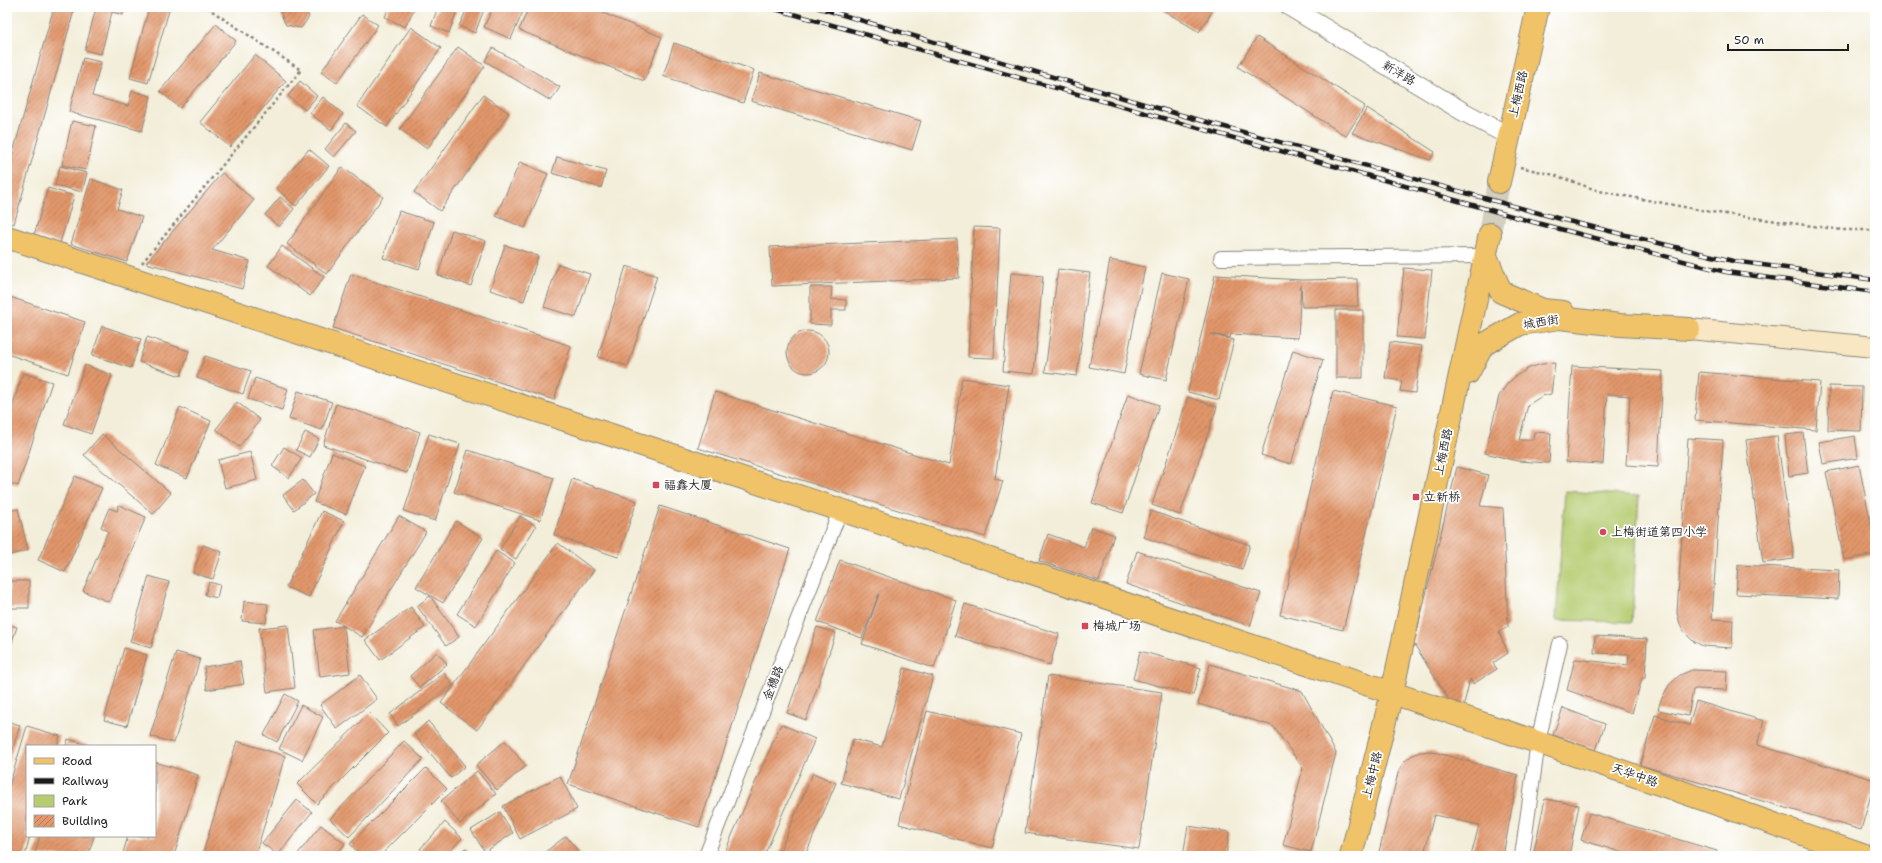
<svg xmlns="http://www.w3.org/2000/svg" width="1882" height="863" viewBox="0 0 1882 863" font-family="'Shantell Sans','LXGW WenKai TC',sans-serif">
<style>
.green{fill:#b5cc71;stroke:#687446}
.building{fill:url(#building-hatch)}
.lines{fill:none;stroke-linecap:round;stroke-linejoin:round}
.primary-tunnel{stroke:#d3cebd;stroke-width:22;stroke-dasharray:22 11;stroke-linecap:butt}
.minor-casing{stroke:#88857a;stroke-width:16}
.tertiary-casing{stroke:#88857a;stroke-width:20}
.secondary-casing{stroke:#88857a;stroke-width:22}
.primary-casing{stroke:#88857a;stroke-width:24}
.path{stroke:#88857a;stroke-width:2.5;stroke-dasharray:3 3;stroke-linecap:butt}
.minor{stroke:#fff;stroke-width:14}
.tertiary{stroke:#fff;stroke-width:18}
.secondary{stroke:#f9e7c3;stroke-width:20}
.primary{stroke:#f1c369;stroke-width:22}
.rail-casing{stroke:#1c1c1c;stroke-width:4.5}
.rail{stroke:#fff;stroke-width:3;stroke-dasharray:9;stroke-linecap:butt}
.poi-dot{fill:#d1495b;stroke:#fff;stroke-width:1.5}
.labels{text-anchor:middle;stroke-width:3.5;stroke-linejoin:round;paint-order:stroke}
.street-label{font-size:12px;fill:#1c1c1c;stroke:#fff}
.poi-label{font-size:12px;fill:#1c1c1c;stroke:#fff;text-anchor:start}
</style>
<defs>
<pattern id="building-hatch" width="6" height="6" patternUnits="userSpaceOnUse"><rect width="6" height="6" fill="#e2966a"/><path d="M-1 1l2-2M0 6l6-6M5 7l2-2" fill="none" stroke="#b67a56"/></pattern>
</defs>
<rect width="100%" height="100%" fill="#fff"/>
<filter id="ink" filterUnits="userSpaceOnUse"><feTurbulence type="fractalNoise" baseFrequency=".025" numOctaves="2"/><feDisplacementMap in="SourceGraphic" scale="8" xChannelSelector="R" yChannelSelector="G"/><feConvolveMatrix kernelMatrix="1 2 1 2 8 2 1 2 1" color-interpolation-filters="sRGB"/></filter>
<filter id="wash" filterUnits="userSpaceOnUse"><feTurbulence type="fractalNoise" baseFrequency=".012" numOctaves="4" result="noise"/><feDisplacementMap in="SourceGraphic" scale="16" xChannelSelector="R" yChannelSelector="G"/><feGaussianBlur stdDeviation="0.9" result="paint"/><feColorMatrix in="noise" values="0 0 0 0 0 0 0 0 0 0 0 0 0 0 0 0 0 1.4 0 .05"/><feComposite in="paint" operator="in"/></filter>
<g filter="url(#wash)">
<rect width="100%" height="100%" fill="#f3eed9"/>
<path class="green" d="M1565 491 1639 496 1632 622 1556 620Z"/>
<g id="blocks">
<path class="building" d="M54 7H75L14 224 7 222V174Z
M93 7H125L123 15 112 12 101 54 85 50 96 8Z
M149 7H170L148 83 130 78Z
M283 7H304L309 17 301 28 286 25 280 12Z
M389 7H415L405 27 385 17Z
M438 7H458L449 33 431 26Z
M468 7H485L475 33 459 26Z
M493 7H525L511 39 484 27Z
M529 7H588L662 37 644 81 519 30Z
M1158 7H1215L1199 32Z
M362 14 378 25 337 83 321 72Z
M216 24 236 41 180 108 160 91Z
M411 27 441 48 387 127 357 106Z
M1257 37 1365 106 1346 136 1238 67Z
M674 43 754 70 743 103 663 76Z
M458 47 485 66 427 149 400 129Z
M493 48 560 87 551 101 485 61Z
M255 55 286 81 230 147 200 122Z
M83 58 101 62 92 96 128 106 132 91 151 96 142 131 69 112Z
M760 73 921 121 912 150 751 101Z
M300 81 317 96 305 110 288 96Z
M483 95 509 113 440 211 414 192Z
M323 97 343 114 331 130 310 113Z
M1367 108 1435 152 1430 160 1352 133Z
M72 121 96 126 86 170 62 165Z
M346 123 356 131 334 157 325 149Z
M309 149 329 166 296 206 276 188Z
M557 157 606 171 601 188 552 173Z
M520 162 548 174 525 228 496 216Z
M60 166 87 173 82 192 55 185Z
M342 167 383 197 327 274 287 244Z
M222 173 254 200 212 250 250 261 242 289 146 263Z
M91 179 123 190 117 209 142 217 127 262 71 244Z
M48 188 74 196 60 243 34 235Z
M280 197 294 209 279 227 265 215Z
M399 211 434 222 419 269 383 258Z
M974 227 1000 228 994 358 968 357Z
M452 230 486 241 471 286 438 275Z
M957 239 959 278 772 286 770 247Z
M505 245 538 256 524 301 490 290Z
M282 246 324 277 310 296 268 266Z
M1110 260 1145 267 1124 374 1089 367Z
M558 264 590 274 576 317 544 307Z
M626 266 657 276 628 366 598 357Z
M1404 268 1432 270 1425 339 1397 337Z
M1058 269 1090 273 1077 376 1045 372Z
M1011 273 1043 276 1034 374 1003 371Z
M1162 273 1189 279 1166 380 1139 374Z
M351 274 571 346 554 400 333 328Z
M1215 275 1302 280 1357 279 1358 306 1302 307 1301 284 1298 338 1231 334 1230 338 1211 334 1234 340 1219 400 1188 392Z
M810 287H832L831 299 846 300V310H831V325L810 324Z
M7 296 85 322 68 374 7 354Z
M1336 310H1363V378H1336Z
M102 326 141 339 131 368 92 355Z
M787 352a21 21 0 1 1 42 0a21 21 0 1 1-42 0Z
M147 337 189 351 181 376 139 362Z
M1390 342 1422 346 1415 393 1400 391 1402 381 1385 378Z
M1293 350 1323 360 1291 464 1261 455Z
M205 356 251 371 243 394 197 378Z
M1555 363 1551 394 1542 396 1528 405 1519 440H1533L1534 432 1551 433 1549 463 1518 461 1485 453 1499 396 1507 384 1516 376 1529 368 1542 364Z
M85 365 112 375 91 434 64 424Z
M1572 366 1663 371 1658 467 1626 465 1630 396 1607 394 1603 464 1566 462Z
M1699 372 1820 382 1816 430 1695 420Z
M23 373 52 382 18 486 7 482V422Z
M255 378 288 389 282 410 248 399Z
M962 378 1009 385 995 479 1003 481 985 537 698 448 715 392 949 465Z
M1829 386 1862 387 1861 431 1828 430Z
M298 391 332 402 322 430 289 419Z
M1333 391 1397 406 1343 630 1280 615Z
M1128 394 1159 405 1123 513 1092 503Z
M1188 397 1217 407 1180 515 1152 505Z
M237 402 260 420 239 447 216 429Z
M336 404 420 432 407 473 323 445Z
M180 407 211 421 187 478 156 465Z
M305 432 319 439 310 457 296 450Z
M1803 433 1808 473 1789 476 1785 435Z
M102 434 171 493 153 514 84 455Z
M429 434 460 444 435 521 404 511Z
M1777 436 1794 559 1763 563 1746 440Z
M1855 436 1858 458 1823 464 1819 442Z
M1688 438 1723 440 1712 619 1733 620 1732 648 1703 646 1693 641 1685 633 1680 624 1677 613Z
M284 447 302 458 289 478 272 466Z
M468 450 554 478 540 520 454 492Z
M250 452 257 480 225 488 218 460Z
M332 453 365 466 346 514 314 502Z
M1859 465 1875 544V554L1844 560 1826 472Z
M1457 467 1488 475 1480 506 1503 508 1508 627 1499 632 1508 653 1493 663 1497 669 1473 684 1470 679 1462 712 1456 711 1414 644Z
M75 476 102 488 65 572 38 560Z
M572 479 637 501 618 557 554 535Z
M303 480 314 494 294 510 283 495Z
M119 505 146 517 109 602 83 591 108 531 101 527 109 508 117 511Z
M660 506 790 549 699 827 568 784Z
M18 509 28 550 7 556V511Z
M322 511 344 521 309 597 286 587Z
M1151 511 1250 545 1242 570 1143 537Z
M399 516 426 532 362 637 344 626 350 673 320 677 314 630 344 626 335 621Z
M520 516 536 526 516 559 500 549Z
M456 521 483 538 443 603 416 587Z
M1091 527 1114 535 1099 581 1039 561 1048 534 1084 547Z
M558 543 594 570 477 730 441 703Z
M203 545 222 552 213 579 193 573Z
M496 551 515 563 476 626 457 614Z
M1137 551 1261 593 1250 626 1126 584Z
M840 560 956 600 934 668 862 644 879 594 862 638 817 622Z
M1738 565 1839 570 1838 599 1736 594Z
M149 576 169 582 151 648 130 642Z
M9 581H29V608H9Z
M209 582 220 585 217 598 205 595Z
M430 596 459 637 446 646 417 606Z
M244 601 268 604 266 623 242 621Z
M965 604 1059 634 1050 665 955 636Z
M411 607 425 627 380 660 365 640Z
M7 624 17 627 7 657Z
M288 625 295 688 267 692 259 628Z
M817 627 836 633 806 720 787 713Z
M1595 636 1647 639 1645 678H1642L1632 713 1567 690 1575 659 1628 665 1629 654 1594 653Z
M124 648 147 655 127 726 104 720Z
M1140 651 1201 668 1193 695 1133 679Z
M176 652 200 659 174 743 150 736Z
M437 652 447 664 420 688 410 676Z
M240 661 244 684 207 690 204 667Z
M1210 664 1302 691 1336 753 1311 852 1283 845 1303 768 1273 726 1198 704Z
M904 668 933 676 899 799 841 783 853 739 882 747Z
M1692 670 1727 671 1726 690 1696 689 1693 690 1688 716 1658 710 1661 700 1669 685 1680 675Z
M444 673 453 685 398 726 390 714Z
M360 675 377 699 337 729 320 705Z
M1048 676 1162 692 1139 849 1025 833Z
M285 694 298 701 277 742 264 735Z
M1696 701 1764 721 1757 745 1875 780 1861 830 1640 765 1655 715 1689 725Z
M301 705 323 717 302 760 279 749Z
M1563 708 1605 724 1596 750 1553 735Z
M927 711 1021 734 992 848 899 824Z
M369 713 388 733 317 804 297 784Z
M7 721 20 725 7 768Z
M428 721 465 766 451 778 414 734Z
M781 724 815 739 764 856H723Z
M27 726 60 736 57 746H27V836H30L25 856H7V793Z
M68 739 91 746H66Z
M237 741 285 756 255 856H202Z
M404 741 423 759 349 837 330 819Z
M505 741 526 766 497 790 476 765Z
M1430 751 1518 775 1503 856H1471L1479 825 1434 815 1425 850 1448 856H1378L1398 773 1403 763 1411 756 1420 752Z
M155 762 198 775 174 856H122L128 836H155Z
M426 768 447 789 380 856H362L350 844Z
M477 771 496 794 460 824 441 801Z
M813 773 836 783 805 856H781L778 855Z
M560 776 577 809 520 839 503 806Z
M1545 799 1579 805 1569 856H1533Z
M297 800 312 812 278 855 262 843Z
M500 812 513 833 485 852 471 830Z
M1589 813 1717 851 1715 856H1634L1581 840Z
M445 822 462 838 446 856H427L420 849Z
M321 825 345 844 335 856H296Z
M1188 826 1229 832 1226 856H1183Z
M40 836H94L88 856H34Z
M566 836 582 856H540Z
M465 848 474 856H457Z"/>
</g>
</g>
<g filter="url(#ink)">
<use href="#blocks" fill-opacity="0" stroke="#88857a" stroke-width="1"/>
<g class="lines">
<path class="primary-tunnel" d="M1490 234 1499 182"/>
<g class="minor-casing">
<path id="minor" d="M1221 258 1486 256
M706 856 840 511
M1522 856 1538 742 1560 644"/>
</g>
<g class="tertiary-casing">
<path id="tertiary" d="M1290 7 1462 111 1509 136"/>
</g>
<g class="secondary-casing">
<path id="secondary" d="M1689 329 1875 347"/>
</g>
<g class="primary-casing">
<path id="primary" d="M1499 182 1538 7
M7 237C626 442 1249 638 1865 856
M1486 256 1501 292 1543 310 1563 312
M1468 373 1483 345 1520 324 1560 318 1620 325 1689 329
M1351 856 1392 693 1490 234"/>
</g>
<path class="path" d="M1520 167 1554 175 1599 191 1711 212 1842 230H1875
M142 263 301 70 206 7"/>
<use href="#minor" class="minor"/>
<use href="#tertiary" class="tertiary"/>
<use href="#secondary" class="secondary"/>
<use href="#primary" class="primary"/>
<g class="rail-casing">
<path id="rail" d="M768 7 1533 222 1726 272 1875 292
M816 7 1181 115 1568 221 1733 261 1875 280"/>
</g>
<use href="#rail" class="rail"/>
</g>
</g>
<g class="poi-dot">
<rect x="652" y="481" width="8" height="8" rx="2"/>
<rect x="1412" y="493" width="8" height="8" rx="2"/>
<circle cx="1603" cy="532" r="4"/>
<rect x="1081" y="622" width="8" height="8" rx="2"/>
</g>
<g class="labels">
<g class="street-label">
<text transform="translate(1399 73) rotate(31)" y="4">新洋路</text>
<text transform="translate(1518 94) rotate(-77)" y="4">上梅西路</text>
<text transform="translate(1541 322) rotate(-9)" y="4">城西街</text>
<text transform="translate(1443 452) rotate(-78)" y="4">上梅西路</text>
<text transform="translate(773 683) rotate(-69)" y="4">金穗路</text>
<text transform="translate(1372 775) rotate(-76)" y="4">上梅中路</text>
<text transform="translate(1635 775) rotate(19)" y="4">天华中路</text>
</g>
<g class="poi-label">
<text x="664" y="489">福鑫大厦</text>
<text x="1424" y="501">立新桥</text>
<text x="1611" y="536">上梅街道第四小学</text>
<text x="1093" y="630">梅城广场</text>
</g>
</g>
<rect width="1882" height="863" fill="none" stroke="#fff" stroke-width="24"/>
<rect x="26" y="745" width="130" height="92" fill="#ffffff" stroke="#a4a4a4"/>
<rect x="34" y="758" width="20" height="6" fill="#f1c369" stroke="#a4a4a4"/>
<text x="62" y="765" font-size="12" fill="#1c1c1c">Road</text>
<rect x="34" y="778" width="20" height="6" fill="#1c1c1c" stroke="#a4a4a4"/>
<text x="62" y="785" font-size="12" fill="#1c1c1c">Railway</text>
<rect x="34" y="795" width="20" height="12" fill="#b5cc71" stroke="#a4a4a4"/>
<text x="62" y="805" font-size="12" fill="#1c1c1c">Park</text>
<rect x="34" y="815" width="20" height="12" fill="url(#building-hatch)" stroke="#a4a4a4"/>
<text x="62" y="825" font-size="12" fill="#1c1c1c">Building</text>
<path d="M1728 44v6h120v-6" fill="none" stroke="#1c1c1c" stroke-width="2"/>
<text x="1734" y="44" font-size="12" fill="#1c1c1c" stroke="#ffffff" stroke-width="3" paint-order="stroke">50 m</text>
</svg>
